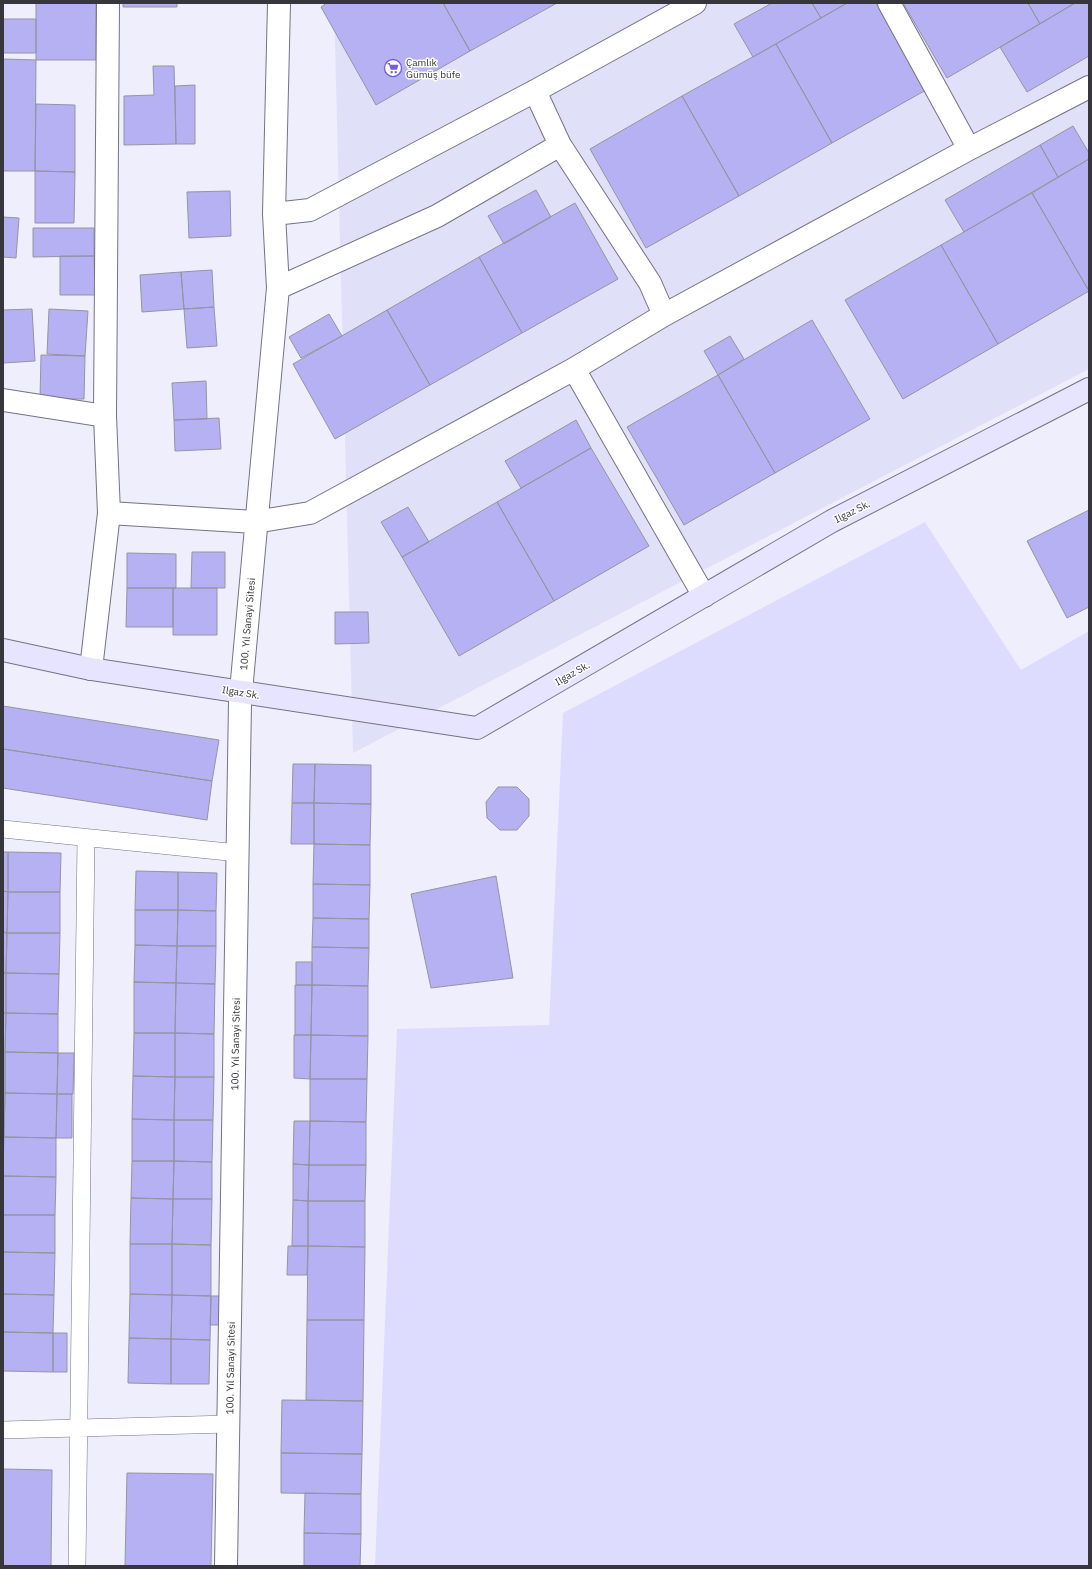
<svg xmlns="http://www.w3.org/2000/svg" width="1092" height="1569" viewBox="0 0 1092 1569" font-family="'IBM Plex Sans',sans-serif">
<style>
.built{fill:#e1e0f9}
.green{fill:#dedcfe}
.building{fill:#b6b1f2;stroke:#9494a4}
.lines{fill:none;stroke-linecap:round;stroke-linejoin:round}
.lane-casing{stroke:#747383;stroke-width:18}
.street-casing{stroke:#747383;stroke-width:24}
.secondary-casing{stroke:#747383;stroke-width:24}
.lane{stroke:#fff;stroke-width:17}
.street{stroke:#fff;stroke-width:22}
.secondary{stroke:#e6e4fe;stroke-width:22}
.labels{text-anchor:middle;stroke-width:3;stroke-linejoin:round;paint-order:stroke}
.poi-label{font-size:10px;fill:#37363d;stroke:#fdfdfd;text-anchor:start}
.street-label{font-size:10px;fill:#37363d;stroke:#fdfdfd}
</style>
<rect width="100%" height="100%" fill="#eeeefc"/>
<path class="built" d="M334 3H1089V369L353 753Z"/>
<path class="green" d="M925 522 1021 670 1089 631V1566H375L397 1029 549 1025 563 713Z"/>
<path class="building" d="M36 3H96V60H36Z
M123 3H177V7H123Z
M327 3H443L470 51 376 105 321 7Z
M443 3H557L470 51Z
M772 3H812L821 18 753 57 734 24Z
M812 3H847L821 18Z
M847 3H876L926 90 832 143 776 44Z
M903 3H1028L1040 24 947 78Z
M1028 3H1075L1040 24Z
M1075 3H1089V56L1027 92 1000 47Z
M3 19H36V53H3Z
M776 44 832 143 739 196 682 96Z
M3 59 36 60 35 171H3Z
M153 66H174L176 144 124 145V96L154 95Z
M195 85V144H176L175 86Z
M682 96 739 196 646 248 590 149Z
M36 104 75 105V172L35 171Z
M1073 126 1089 153V159L1058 177 1040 145Z
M1040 145 1058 177 964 232 945 200Z
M1089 159V291L1032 193Z
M35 171 75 172 74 223H35Z
M536 190 551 217 504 244 488 216Z
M230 191 231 236 189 238 187 192Z
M1032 193 1089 291 998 344 941 245Z
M575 203 618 279 522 333 479 257Z
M3 217 19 218 16 258 3 257Z
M33 228H94V256L33 257Z
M941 245 998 344 903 399 845 300Z
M60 256H94L95 295H60Z
M479 257 522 333 430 385 387 310Z
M212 270 214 307 184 309 181 272Z
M181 272 184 309 142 312 140 275Z
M214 307 217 346 187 348 184 309Z
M32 309 35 361 3 363V310Z
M49 309 88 311 85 356 47 354Z
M387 310 430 385 335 439 293 364Z
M329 314 342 336 301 358 289 337Z
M812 320 870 419 775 473 718 375Z
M730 336 744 359 718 375 704 351Z
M41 355 85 356 84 399H40Z
M718 375 775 473 684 525 627 427Z
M206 381 207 419 174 420 172 383Z
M219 418 221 449 175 451 174 420Z
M576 420 591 448 521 488 505 461Z
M591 448 649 546 554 601 497 502Z
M497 502 554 601 459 656 402 557Z
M408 507 429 542 402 557 381 522Z
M1089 510V607L1067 618 1027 541Z
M192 552H225V588H191Z
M127 553 176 554V588H127Z
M127 588H173V627H126Z
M173 588H217V635H173Z
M335 612H368L369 643 335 644Z
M3 706 219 740 212 781 3 749Z
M3 749 212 781 207 820 3 788Z
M293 764H315L314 803H292Z
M315 764 371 765V804L314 803Z
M498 787H517L529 799V816L517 830H500L487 818 486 802Z
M292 803H314V844H291Z
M314 803 371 804 370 845 314 844Z
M314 844 370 845V885L313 884Z
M3 852H8V892L3 891Z
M8 852 61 853 60 892H8Z
M136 871 178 872V910H135Z
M178 872 217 873 216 911 178 910Z
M496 876 513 978 431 988 411 894Z
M313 884 370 885 369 919 313 918Z
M3 891 8 892 7 933 3 932Z
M8 892H60V933H7Z
M135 910H178L177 946 135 945Z
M178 910 216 911V946H177Z
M313 918 369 919V948L312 947Z
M3 932 7 933 6 973H3Z
M7 933H60L59 974 6 973Z
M135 945 177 946 176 983 134 982Z
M177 946H216L215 984 176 983Z
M312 947 369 948 368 986 312 985Z
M296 962H312V985H296Z
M3 973H6V1013H3Z
M6 973 59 974 58 1014 6 1013Z
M134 982 176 983 175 1033H134Z
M176 983 215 984 214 1034 175 1033Z
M295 985H312L311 1035H295Z
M312 985 368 986V1036L311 1035Z
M3 1013H6L5 1052H3Z
M6 1013 58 1014V1053L5 1052Z
M134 1033H175V1077L133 1076Z
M175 1033 214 1034V1077H175Z
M294 1035H311L310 1079 294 1078Z
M311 1035 368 1036 367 1079H310Z
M3 1052H5V1093H3Z
M5 1052 58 1053 57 1094 5 1093Z
M58 1053H74L73 1094H57Z
M133 1076 175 1077 174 1120 132 1119Z
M175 1077H214L213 1120H174Z
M310 1079H367L366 1122 310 1121Z
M3 1093H5L4 1137H3Z
M5 1093 57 1094 56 1138 4 1137Z
M57 1094H72V1138H56Z
M132 1119 174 1120V1161H132Z
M174 1120H213L212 1162 174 1161Z
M294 1121H310L309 1165 293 1164Z
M310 1121 366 1122V1165H309Z
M4 1137 56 1138V1177L3 1176Z
M132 1161H174L173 1199 131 1198Z
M174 1161 212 1162V1199H173Z
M293 1164 309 1165 308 1201 293 1200Z
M309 1165H366L365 1201H308Z
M3 1176 56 1177 55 1215H3Z
M131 1198 173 1199 172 1244H130Z
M173 1199H212L211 1245 172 1244Z
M293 1200 308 1201V1246H292Z
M308 1201H365V1247L308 1246Z
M3 1215H55V1253L3 1252Z
M130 1244H172V1295L130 1294Z
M172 1244 211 1245V1296L172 1295Z
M288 1246H308L307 1275H287Z
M308 1246 365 1247 364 1320H307Z
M3 1252 55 1253 54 1295 3 1294Z
M3 1294 54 1295 53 1333 3 1332Z
M130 1294 172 1295 171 1339 129 1338Z
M172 1295 211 1296 210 1340 171 1339Z
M211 1296H226V1325H210Z
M307 1320H364L363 1401 306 1400Z
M3 1332 53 1333V1372L3 1371Z
M53 1333H67V1372H53Z
M129 1338 171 1339V1384L128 1383Z
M171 1339 210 1340 209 1384H171Z
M282 1400 363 1401 362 1454 281 1453Z
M281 1453 362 1454 361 1494 281 1493Z
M3 1469 52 1470 51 1566H3Z
M127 1473 213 1474 211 1566H125Z
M305 1493 361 1494V1534L304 1533Z
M304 1533 361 1534 360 1566H304Z"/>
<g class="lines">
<g class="lane-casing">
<path id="lane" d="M3 829 238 853
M3 1430 229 1424
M77 1566 86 838"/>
</g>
<g class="street-casing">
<path id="street" d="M889 3 969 149
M535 91 560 145 650 283 664 315
M274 214 310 210 535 91 695 3
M278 288 437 216 560 145
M574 369 704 596
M3 400 105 416
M109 513 255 522 310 513 574 369 664 315 969 149 1089 87
M91 669 109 513 105 416 108 3
M226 1566 240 702 278 288 274 214 279 3"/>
</g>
<g class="secondary-casing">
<path id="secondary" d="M3 650 91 669 477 728 832 521 1089 389"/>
</g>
<use href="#lane" class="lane"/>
<use href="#street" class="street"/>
<use href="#secondary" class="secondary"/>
</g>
<defs>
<g id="supermarket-ring" transform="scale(0.9)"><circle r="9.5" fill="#fdfdfd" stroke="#755ed9" stroke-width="1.5"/><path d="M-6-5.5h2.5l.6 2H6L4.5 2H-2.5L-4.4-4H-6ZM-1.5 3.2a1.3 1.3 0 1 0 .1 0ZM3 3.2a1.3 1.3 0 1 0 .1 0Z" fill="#755ed9"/></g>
</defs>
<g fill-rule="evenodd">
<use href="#supermarket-ring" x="393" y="68"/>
</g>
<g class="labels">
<g class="poi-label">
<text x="406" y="66">Çamlık<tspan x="406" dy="12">Gümüş büfe</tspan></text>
</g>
<g class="street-label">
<text transform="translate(852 511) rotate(-27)" y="4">Ilgaz Sk.</text>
<text transform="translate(247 624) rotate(-85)" y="4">100. Yıl Sanayi Sitesi</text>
<text transform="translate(572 673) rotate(-30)" y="4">Ilgaz Sk.</text>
<text transform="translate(241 692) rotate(9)" y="4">Ilgaz Sk.</text>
<text transform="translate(235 1044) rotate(-89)" y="4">100. Yıl Sanayi Sitesi</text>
<text transform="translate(230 1368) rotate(-89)" y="4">100. Yıl Sanayi Sitesi</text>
</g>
</g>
<rect width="1092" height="1569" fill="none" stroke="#37363d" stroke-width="8"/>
</svg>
